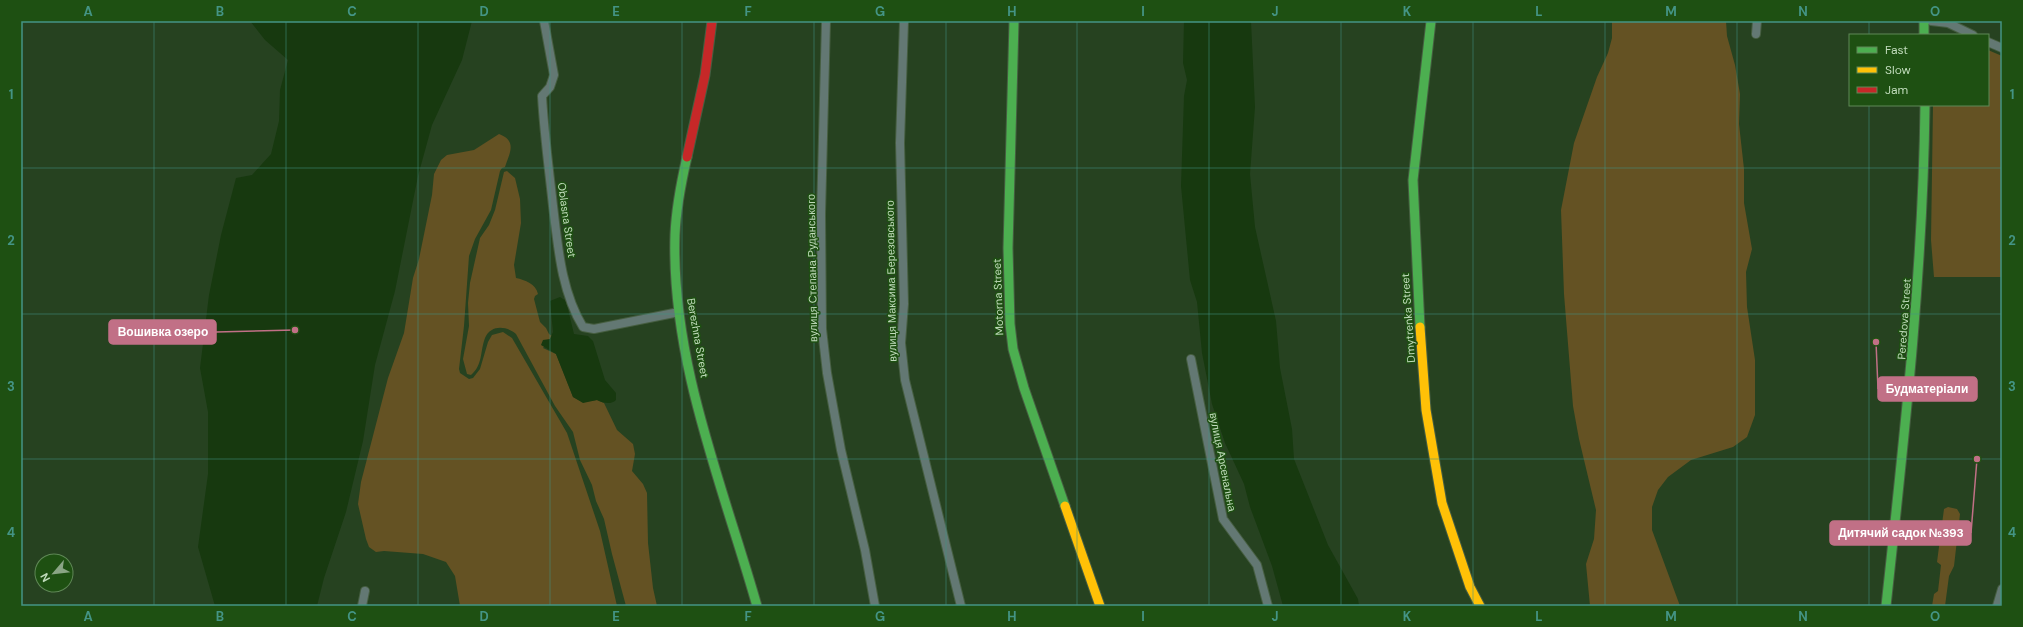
<svg xmlns="http://www.w3.org/2000/svg" width="2023" height="627" viewBox="0 0 2023 627" font-family="'DM Sans',sans-serif">
<style>
.green{fill:#645223}
.water{fill:#17390f}
.lines{fill:none;stroke-linecap:round;stroke-linejoin:round}
.street-casing{stroke:#465e41;stroke-width:10}
.fast-casing{stroke:#465e41;stroke-width:11}
.slow-casing{stroke:#465e41;stroke-width:11}
.jam-casing{stroke:#465e41;stroke-width:11}
.street{stroke:#637873;stroke-width:8}
.fast{stroke:#4caf50;stroke-width:9}
.slow{stroke:#ffc107;stroke-width:9}
.jam{stroke:#c62828;stroke-width:9}
.grid{fill:none;stroke:#449485;stroke-width:1;stroke-opacity:0.55}
.labels{text-anchor:middle;stroke-width:3;stroke-linejoin:round;paint-order:stroke}
.street-label{font-size:11px;fill:#c0dbbb;stroke:#1e5012}
.leader{fill:none;stroke:#c17086;stroke-width:1.5}
.callout-dot{fill:#c17086;stroke:#1e5012;stroke-width:1.5}
.callout{fill:#c17086;stroke:#c17086;stroke-width:1.5}
.callout-label{font-size:12px;text-anchor:middle;font-weight:bold;fill:#fff}
.neatline{fill:none;stroke:#449485;stroke-width:1.5}
.grid-label{font-size:13px;text-anchor:middle;font-weight:bold;fill:#449485}
</style>
<rect width="100%" height="100%" fill="#264220"/>
<path class="green" d="M1612 21H1726L1727 36 1735 65 1740 94 1739 124 1744 169V203L1752 249 1746 272 1747 307 1755 360V415L1747 437 1733 447 1691 460 1668 477 1658 490 1652 507V530L1680 606H1590L1586 564 1594 539 1596 510 1579 439 1573 406 1564 294 1561 210 1574 143 1597 77 1608 53 1612 38Z
M1988 50 2002 56V277H1934L1931 240 1933 105H1988Z
M499 134C518 141 509 154 505 167L502 168 500 171 491 210 475 239 469 256 464 326 459 369 460 373 469 379 473 378 480 369 488 342 492 335 503 332 512 338 567 433 600 531 617 606H460L455 576 446 562 423 554 384 551 376 552 369 547 366 539 358 504 361 482 388 378 404 333 413 278 419 259 432 195 434 174 441 160 447 155 474 150Z
M507 171 515 178 520 199 521 223 514 265 516 278C525 280 536 284 538 294L535 296 534 299 540 322 546 328 549 334 552 336 543 348 556 354 573 397 583 402 597 400 604 403 617 430 633 444 635 454 632 471 643 484 647 493 648 543 653 588 657 606H626L612 554 604 519 596 501 592 485 580 460 573 432 555 406 516 334C507 326 491 324 485 338 480 351 483 365 471 375L467 374 463 359 469 326 468 303 470 283 480 238 489 225 495 210 504 172Z
M1948 507 1957 509 1960 514 1954 566 1949 576 1945 606H1932L1934 594 1938 591 1941 565 1937 562 1944 509Z"/>
<path class="water" d="M250 21H472L462 60 432 125 418 176 395 291 375 365 363 441 346 512 324 578 317 606H215L198 547 208 474V412L200 368 209 295 221 235 236 178 252 175 271 154 279 121 280 90 288 60 265 40Z
M1184 21H1251L1255 107 1250 174 1255 227 1276 321 1280 368 1292 429 1294 459 1328 545 1358 599 1359 606H1283L1272 566 1250 507 1244 484 1225 443 1212 404 1202 353 1197 302 1190 280 1181 186 1184 96 1187 80 1183 63Z
M560 297 566 301 574 334 588 336 593 341 605 380 616 393V400C611 405 603 403 597 400L583 403 573 397 556 354 541 345 543 340 550 339 553 332 550 301Z"/>
<g class="lines">
<g class="street-casing">
<path id="street" d="M544 21 554 75 550 87 542 96C544 133 549 169 553 206 558 246 561 291 583 327L594 329 679 312
M826 21 821 214 822 329 827 373 841 450 865 550 875 606
M904 21 900 143 904 304 901 343 905 380 961 606
M1931 21 1948 23 1949 21
M1948 23 1973 35
M1756 34 1757 21
M1988 42 2002 48
M1191 359 1223 519 1257 565 1268 606
M362 606 365 591
M1997 606 2002 589"/>
</g>
<g class="fast-casing">
<path id="fast" d="M1014 21 1008 248 1010 324 1013 349 1024 388 1065 506
M1924 21V35
M687 157C681 183 676 209 675 235 671 362 723 486 757 606
M1420 327 1413 180 1431 21
M1886 606C1904 439 1923 273 1925 105"/>
</g>
<g class="slow-casing">
<path id="slow" d="M1420 327 1426 410 1442 503 1470 587 1480 606
M1065 506 1100 606"/>
</g>
<g class="jam-casing">
<path id="jam" d="M687 157 705 75 712 21"/>
</g>
<use href="#street" class="street"/>
<use href="#fast" class="fast"/>
<use href="#slow" class="slow"/>
<use href="#jam" class="jam"/>
</g>
<path class="grid" d="M154 21V606M286 21V606M418 21V606M550 21V606M682 21V606M814 21V606M946 21V606M1077 21V606M1209 21V606M1341 21V606M1473 21V606M1605 21V606M1737 21V606M1869 21V35M1869 105V606M21 168H2002M21 314H2002M21 459H2002"/>
<g class="labels">
<g class="street-label">
<text transform="translate(567 220) rotate(82)" y="4">Oblasna Street</text>
<text transform="translate(812 268) rotate(-91)" y="4">вулиця Степана Руданського</text>
<text transform="translate(891 281) rotate(-91)" y="4">вулиця Максима Березовського</text>
<text transform="translate(998 297) rotate(-92)" y="4">Motorna Street</text>
<text transform="translate(1408 318) rotate(-94)" y="4">Dmytrenka Street</text>
<text transform="translate(1904 319) rotate(-86)" y="4">Peredova Street</text>
<text transform="translate(698 338) rotate(80)" y="4">Berezhna Street</text>
<text transform="translate(1223 462) rotate(79)" y="4">вулиця Арсенальна</text>
</g>
</g>
<path class="leader" d="M295 330L216 332M1876 342L1878 389M1977 459L1971 533"/>
<g class="callout-dot">
<circle cx="295" cy="330" r="4"/>
<circle cx="1876" cy="342" r="4"/>
<circle cx="1977" cy="459" r="4"/>
</g>
<g class="callout">
<rect x="109" y="320" width="107" height="24" rx="4"/>
<rect x="1878" y="377" width="99" height="24" rx="4"/>
<rect x="1830" y="521" width="141" height="24" rx="4"/>
</g>
<g class="callout-label">
<text x="163" y="336">Вошивка озеро</text>
<text x="1927" y="393">Будматеріали</text>
<text x="1901" y="537">Дитячий садок №393</text>
</g>
<rect width="2023" height="627" fill="none" stroke="#1e5012" stroke-width="44"/>
<rect x="1849" y="34" width="140" height="72" fill="#1e5012" stroke="#5f8856"/>
<rect x="1857" y="47" width="20" height="6" fill="#4caf50" stroke="#5f8856"/>
<text x="1885" y="54" font-size="12" fill="#c0dbbb">Fast</text>
<rect x="1857" y="67" width="20" height="6" fill="#ffc107" stroke="#5f8856"/>
<text x="1885" y="74" font-size="12" fill="#c0dbbb">Slow</text>
<rect x="1857" y="87" width="20" height="6" fill="#c62828" stroke="#5f8856"/>
<text x="1885" y="94" font-size="12" fill="#c0dbbb">Jam</text>
<g transform="translate(54 573) rotate(242)"><circle r="19" fill="#1e5012" stroke="#5f8856"/>
<path d="M0-3L7 15L0 10L-7 15Z" fill="#8aa585"/>
<text y="-6" font-size="11" font-weight="bold" text-anchor="middle" fill="#c0dbbb">N</text>
</g>
<rect x="22" y="22" width="1979" height="583" class="neatline"/>
<g class="grid-label">
<text x="88" y="16">A</text>
<text x="220" y="16">B</text>
<text x="352" y="16">C</text>
<text x="484" y="16">D</text>
<text x="616" y="16">E</text>
<text x="748" y="16">F</text>
<text x="880" y="16">G</text>
<text x="1012" y="16">H</text>
<text x="1143" y="16">I</text>
<text x="1275" y="16">J</text>
<text x="1407" y="16">K</text>
<text x="1539" y="16">L</text>
<text x="1671" y="16">M</text>
<text x="1803" y="16">N</text>
<text x="1935" y="16">O</text>
<text x="11" y="99">1</text>
<text x="2012" y="99">1</text>
<text x="11" y="245">2</text>
<text x="2012" y="245">2</text>
<text x="11" y="391">3</text>
<text x="2012" y="391">3</text>
<text x="11" y="537">4</text>
<text x="2012" y="537">4</text>
<text x="88" y="621">A</text>
<text x="220" y="621">B</text>
<text x="352" y="621">C</text>
<text x="484" y="621">D</text>
<text x="616" y="621">E</text>
<text x="748" y="621">F</text>
<text x="880" y="621">G</text>
<text x="1012" y="621">H</text>
<text x="1143" y="621">I</text>
<text x="1275" y="621">J</text>
<text x="1407" y="621">K</text>
<text x="1539" y="621">L</text>
<text x="1671" y="621">M</text>
<text x="1803" y="621">N</text>
<text x="1935" y="621">O</text>
</g>
</svg>
